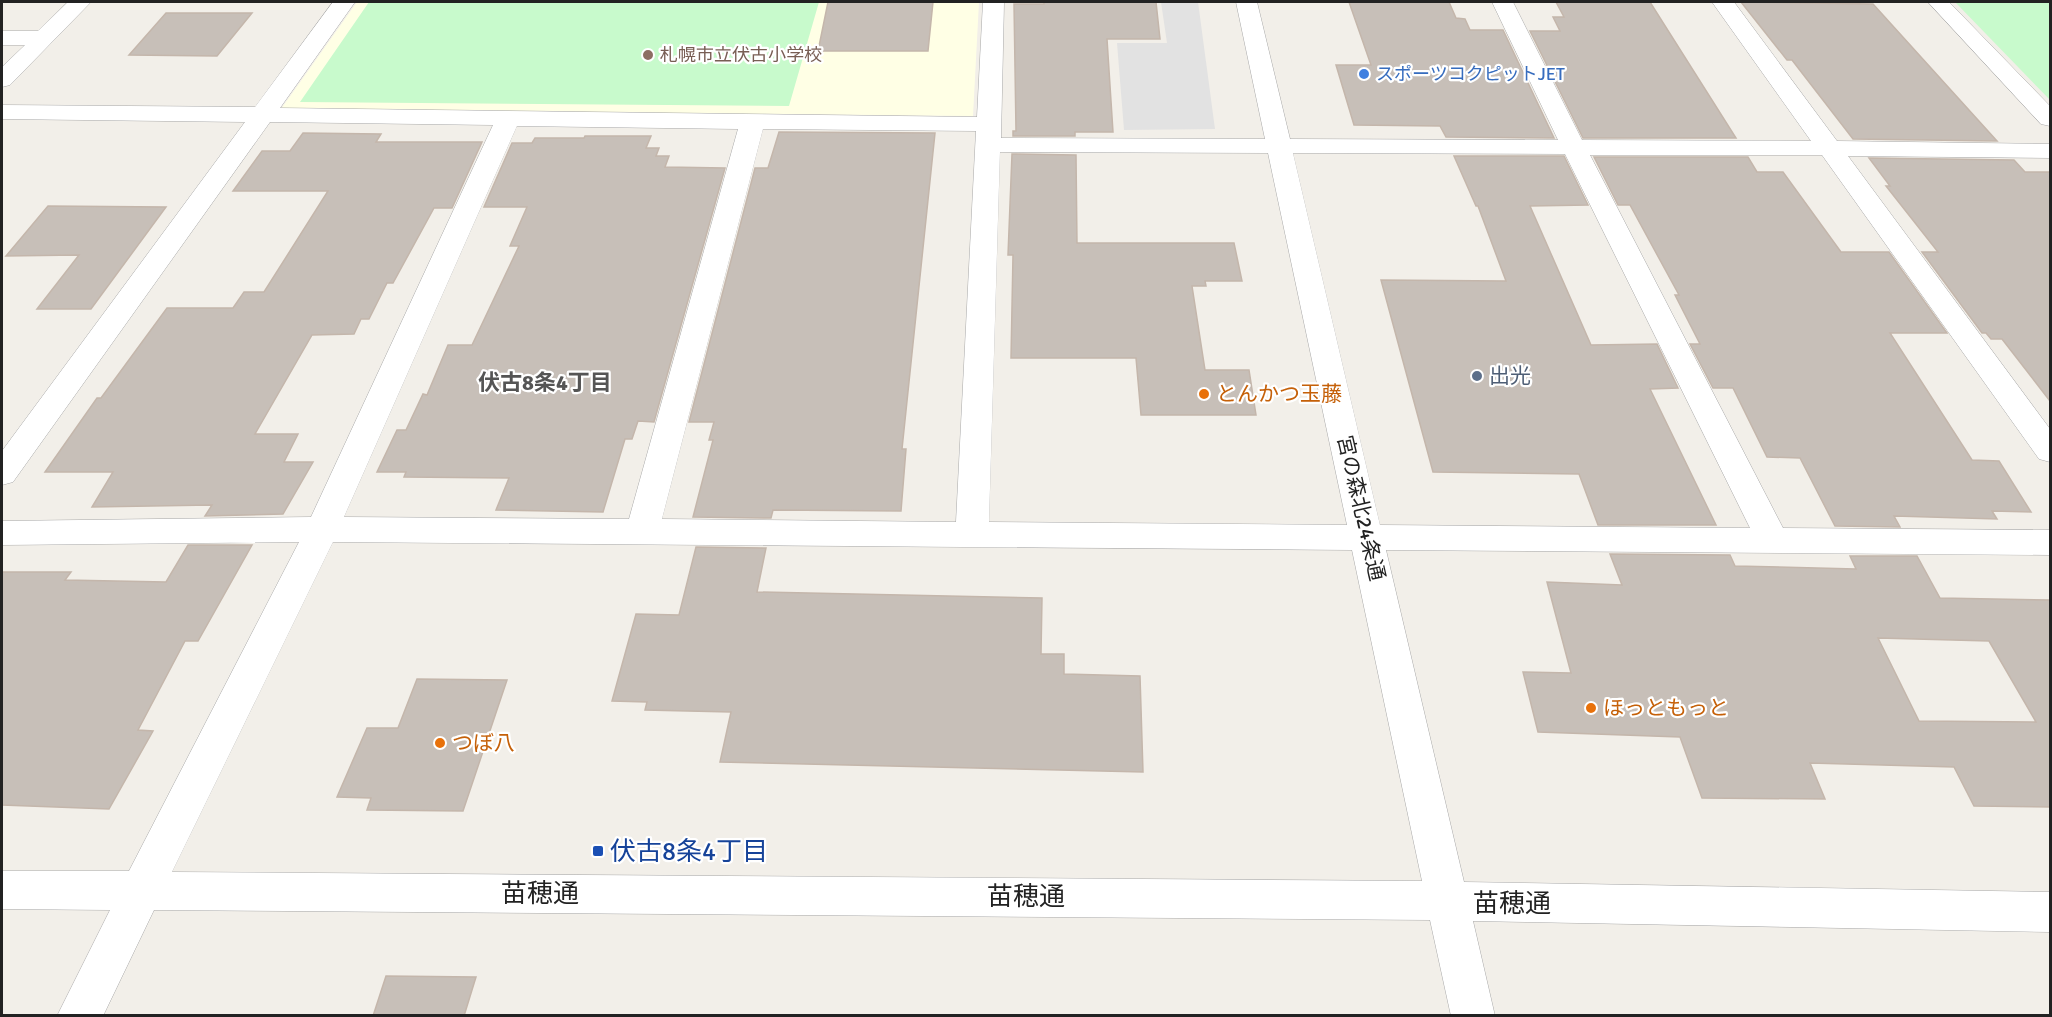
<svg xmlns="http://www.w3.org/2000/svg" width="2052" height="1017" viewBox="0 0 2052 1017" font-family="Signika,'Noto Sans JP',sans-serif">
<style>
.education{fill:#ffffe5}
.park{fill:#c8facc}
.parking{fill:#e2e2e2}
.building{fill:#c7bfb8;stroke:#c4b6ab;stroke-width:1.5;fill-rule:evenodd}
.lines{fill:none;stroke-linecap:round;stroke-linejoin:round}
.minor-casing{stroke:#a9a9a9;stroke-width:1}
.minor{fill:#fff;fill-rule:evenodd}
.education-dot{fill:#8d6e63;stroke:#fff;stroke-width:2}
.shop-dot{fill:#3f7fe0;stroke:#fff;stroke-width:2}
.service-dot{fill:#5c6f8a;stroke:#fff;stroke-width:2}
.food-dot{fill:#e8710a;stroke:#fff;stroke-width:2}
.transit-dot{fill:#1a4fb4;stroke:#fff;stroke-width:2}
.labels{text-anchor:middle;stroke-width:4.5;stroke-linejoin:round;paint-order:stroke}
.far-education-label{font-size:18px;fill:#785e54;stroke:#fff;text-anchor:start}
.far-shop-label{font-size:18px;fill:#366cbe;stroke:#fff;text-anchor:start}
.service-label{font-size:21px;fill:#4e5e75;stroke:#fff;text-anchor:start}
.food-label{font-size:21px;fill:#c56008;stroke:#fff;text-anchor:start}
.street-label{font-size:21px;fill:#222;stroke:#fff}
.neighbourhood-label{font-size:22px;font-weight:bold;fill:#555;stroke:#fff}
.near-transit-label{font-size:26px;fill:#164399;stroke:#fff;text-anchor:start}
.near-street-label{font-size:26px;fill:#222;stroke:#fff}
</style>
<rect width="100%" height="100%" fill="#f2efe9"/>
<path class="education" d="M357 2H979L973 116 281 109Z"/>
<path class="park" d="M369 2H819L789 106 300 102Z
M1955 2H2050V100Z"/>
<path class="parking" d="M1161 2H1198L1215 129 1124 130 1117 43H1167Z"/>
<path class="building" d="M828 2H933L928 51H818Z
M1044 2H1156L1160 39H1107L1113 132H1075V136H1013V131H1016L1014 4H1044Z
M1349 2H1449L1456 18 1465 19 1470 30H1503L1554 138 1446 137 1440 126 1354 125 1336 65H1371Z
M1556 2H1650L1736 138H1583L1530 31H1560L1553 17H1564Z
M1741 2 1873 4 1997 141 1853 139 1792 60H1787Z
M166 13H252L217 56 129 55Z
M779 132 935 133 902 449H906L901 511 773 510 771 518 693 517 713 440H709L714 422H689L755 168H768Z
M303 133 381 134 376 142H482L452 208H434L393 283H387L369 319H361L354 334 312 335 255 434H298L284 462H313L283 514 205 516 212 505 92 507 113 472H45L97 398H101L167 308H233L244 292H264L328 191H233L262 151H290Z
M585 136H651L646 148H659L656 156H669L665 167 725 168 654 422 638 421 632 439H625L603 512 496 510 509 478 404 477 406 472H377L397 430H406L423 394 427 395 448 345H472L519 246H510L527 207H484L512 143H532L535 138H584Z
M1012 154 1076 155 1077 243H1234L1242 281H1205L1206 286H1192L1205 370H1249L1256 415H1141L1136 358H1011L1013 255H1008Z
M1454 156H1564L1588 205 1530 206 1591 345 1657 344 1678 388 1650 389 1716 525H1598L1579 474 1433 472 1381 280 1506 281 1478 206H1476Z
M1594 157H1748L1757 172H1783L1841 252H1889L1947 333H1890L1972 460 1999 461 2031 512 1992 511 1997 519 1894 516 1900 527 1835 526 1800 458 1767 457 1733 388H1713L1690 344H1700L1675 295H1679L1630 205H1618Z
M1869 158 2014 160 2025 172H2050V401L2002 339H1991L1986 333H1982L1922 252H1938L1886 186H1890Z
M48 206 166 207 91 309H37L79 255 6 256Z
M188 545H252L198 641H185L138 730 153 731 109 809 2 805V572H71L65 580 166 582Z
M696 547 766 548 757 592 1042 598 1041 654H1064V674L1140 676 1143 772 720 762 731 712 645 710 647 702 612 701 636 614 679 615Z
M1610 554 1730 555 1735 566 1856 569 1850 556H1917L1940 598 2050 600V807L1974 806 1954 767 1810 763 1825 799 1702 798 1680 737 1538 732 1523 672 1571 673 1547 582 1622 585ZM1878 638 1989 641 2036 722 1919 721Z
M417 679 507 680 463 811 367 810 371 798 337 797 367 728H398Z
M386 976 476 977 464 1016H373Z"/>
<g class="lines">
<g class="minor-casing">
<path id="minor" d="M68 2H91L10 85 2 87V67L25 45H2V31H38Z
M333 2H355L280 108 977 117 983 2H1004L1001 138 1265 139 1236 2H1257L1290 139 1558 140 1492 2H1513L1582 140 1811 141 1712 2H1734L1837 141 2050 144V158L1848 156 2050 429V462L2039 459 1822 155H1590L1783 528 2050 530V555L1386 550 1464 882 2050 892V932L1473 921 1495 1016H1451L1430 920 154 910 103 1016H57L110 910 2 909V871H129L299 542 2 545V521L311 517 493 125 270 122 13 482 2 485V451L245 122 2 119V105L255 107ZM517 126 738 129 629 519 344 517ZM763 129 976 131 956 522 662 519ZM1000 152 1268 153 1347 525 989 522ZM1293 153 1565 154 1750 528 1380 525ZM333 542 1352 550 1422 881 172 872Z
M1928 2H1949L2050 106V126L2041 124Z"/>
</g>
<use href="#minor" class="minor"/>
</g>
<circle class="education-dot" cx="648" cy="55" r="6"/>
<circle class="shop-dot" cx="1364" cy="74" r="6"/>
<circle class="service-dot" cx="1477" cy="376" r="6"/>
<g class="food-dot">
<circle cx="1204" cy="394" r="6"/>
<circle cx="1591" cy="708" r="6"/>
<circle cx="440" cy="743" r="6"/>
</g>
<rect class="transit-dot" x="592" y="845" width="12" height="12" rx="3"/>
<g class="labels">
<g class="far-education-label">
<text x="660" y="61">札幌市立伏古小学校</text>
</g>
<g class="far-shop-label">
<text x="1376" y="80">スポーツコクピットJET</text>
</g>
<g class="service-label">
<text x="1489" y="383">出光</text>
</g>
<g class="food-label">
<text x="1216" y="401">とんかつ玉藤</text>
<text x="1603" y="715">ほっともっと</text>
<text x="452" y="750">つぼ八</text>
</g>
<g class="street-label">
<text transform="translate(1361 508) rotate(77)" y="7">宮の森北24条通</text>
</g>
<g class="neighbourhood-label">
<text x="545" y="390">伏古8条4丁目</text>
</g>
<g class="near-transit-label">
<text x="610" y="860">伏古8条4丁目</text>
</g>
<g class="near-street-label">
<text x="540" y="902">苗穂通</text>
<text x="1026" y="905">苗穂通</text>
<text x="1512" y="912">苗穂通</text>
</g>
</g>
<rect width="2052" height="1017" fill="none" stroke="#222222" stroke-width="6"/>
</svg>
